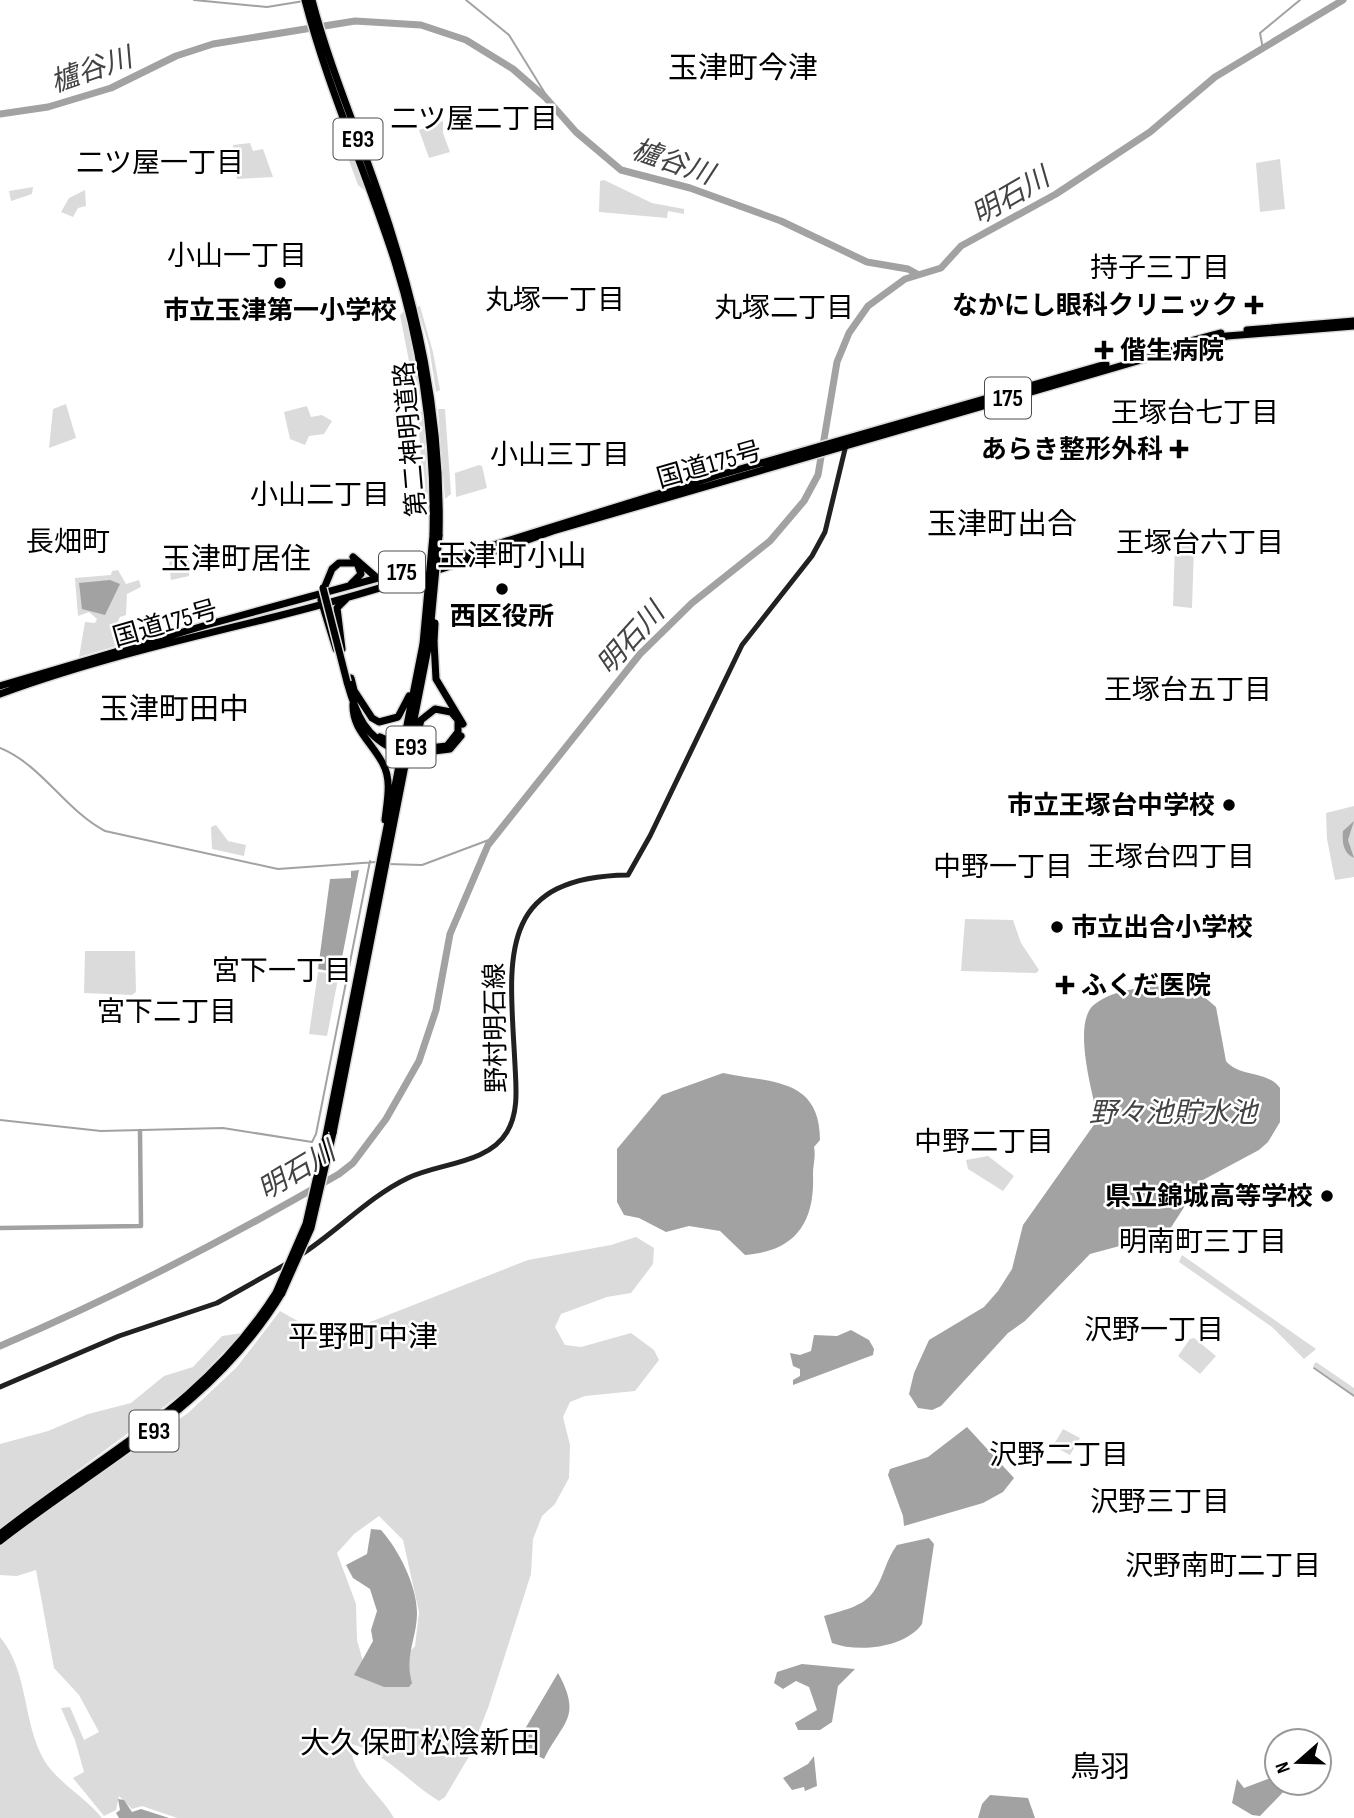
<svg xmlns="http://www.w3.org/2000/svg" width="1354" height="1818" viewBox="0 0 1354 1818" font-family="'Sofia Sans Condensed','Noto Sans JP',sans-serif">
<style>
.green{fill:#dbdbdb;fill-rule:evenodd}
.water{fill:#a2a2a2}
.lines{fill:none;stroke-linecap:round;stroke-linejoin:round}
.stream{stroke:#a2a2a2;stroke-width:2}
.canal{stroke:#a2a2a2;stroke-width:4.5}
.river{stroke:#a2a2a2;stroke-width:7}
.highway-casing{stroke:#dbdbdb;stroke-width:10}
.secondary{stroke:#212121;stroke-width:5}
.highway{stroke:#000;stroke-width:7}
.highway-bridge-casing{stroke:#dbdbdb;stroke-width:10;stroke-linecap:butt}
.highway-bridge{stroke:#000;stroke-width:7}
.poi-dot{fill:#000;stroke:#fff;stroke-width:2.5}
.labels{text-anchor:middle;stroke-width:5;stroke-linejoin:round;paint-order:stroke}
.shield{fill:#fff;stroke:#4c4c4c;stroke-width:2}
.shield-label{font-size:24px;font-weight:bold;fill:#000}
.poi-label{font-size:26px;font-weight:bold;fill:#000;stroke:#fff;text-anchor:end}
.street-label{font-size:26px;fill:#000;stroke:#fff}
.water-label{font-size:28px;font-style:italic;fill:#434343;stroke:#fff}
.neighbourhood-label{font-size:28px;fill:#000;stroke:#fff}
.quarter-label{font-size:30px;fill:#000;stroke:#fff}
</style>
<rect width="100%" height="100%" fill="#fff"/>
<path class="green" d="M443 121V133L450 152 429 158 419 130Z
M336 125H342L368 193 358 185Z
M250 143 253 151 263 149 273 177 237 179 233 145Z
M1280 159 1285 209 1260 212 1256 163Z
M604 180 652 203 684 209V214L668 211 667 218 599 212 600 181Z
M33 187 32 194 11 201 9 191Z
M85 190 86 206 78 208 73 217 61 212 69 198Z
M420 306 433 352 440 390 436 392 429 346 417 307Z
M405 310 420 395 415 392 400 315Z
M66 404 76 438 49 448 53 409Z
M307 406 311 417 322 415 332 421 324 434 309 436 305 445 290 439 284 412Z
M438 409H445L451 494 445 499Z
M423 411 428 494 423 492 418 413Z
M479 465 482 466 487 488 456 497 455 473Z
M1175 544 1194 546 1192 608 1173 606Z
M189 554V576L171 580 169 562Z
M118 570 126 584 139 580 141 587 127 594 126 615 120 617 115 627 126 643 79 657 85 622 95 623 97 619 89 612 78 616 75 578 111 575 112 571Z
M1354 806V877L1335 880 1327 839 1326 813Z
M216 825 228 841 246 845 244 856 212 849 211 827Z
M965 919 1013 920 1021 943 1039 970 1036 973 961 971Z
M85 951H135L136 992 132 995 84 993Z
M318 972 339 974 327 1036 309 1034Z
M988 1156 1014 1176 1003 1191 968 1169 966 1160Z
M636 1237 654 1248 653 1264 631 1293 607 1297 561 1314 555 1327 565 1345 581 1347 631 1333 654 1350 659 1360 635 1391 585 1396 570 1402 563 1417 570 1445 569 1478 555 1504 542 1516 533 1539 531 1574 488 1708 468 1758 445 1797 439 1801C409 1783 385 1752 351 1744 351 1776 380 1793 394 1818H177L142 1806 132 1809 119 1796 116 1810 104 1816 73 1778 84 1772 75 1740 61 1708 70 1707 84 1740 99 1732 79 1695 54 1668 36 1570 17 1576 0 1575V1544L188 1413 237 1367 280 1311 319 1333 365 1324 528 1260 611 1245ZM379 1516 403 1540 419 1612 415 1646 396 1666 364 1665 357 1640 356 1604 337 1553 354 1534Z
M1182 1255 1316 1349 1304 1359 1272 1327 1179 1262Z
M242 1333 189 1388 0 1528V1444L48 1431 88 1414 131 1403 164 1376 193 1367 222 1336Z
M1194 1338 1216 1356 1200 1374 1178 1356 1190 1339Z
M1316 1362 1354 1388V1395L1313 1366Z
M1063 1429 1080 1438 1070 1455 1053 1446Z
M0 1637C29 1672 22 1721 44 1760 55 1780 86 1798 102 1818H0Z"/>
<path class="water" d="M110 580 120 584 105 615 82 609 79 583Z
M1354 821 1348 840 1354 858C1343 853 1342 842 1343 831Z
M359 870 339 973 318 969 330 879 351 878V871Z
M1174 985 1194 988 1216 1007 1226 1061C1240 1078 1267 1070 1280 1088V1122L1268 1142 1259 1150 1201 1181 1170 1229 1138 1241 1090 1254 1025 1321 1008 1333 941 1406 932 1410 918 1408 909 1394 914 1373 929 1340 984 1307 998 1291 1012 1269 1023 1225 1098 1119C1093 1094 1071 1021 1095 1004 1115 988 1149 987 1174 985Z
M723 1073C770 1083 820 1077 820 1140L814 1147C816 1157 813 1164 813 1174 815 1222 796 1251 745 1255L720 1231 689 1226 666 1232 639 1218 624 1215 617 1202V1149L662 1095Z
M851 1330 869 1340 874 1349 873 1355 793 1385V1380L800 1376V1369L793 1366 790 1353 800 1355 811 1351 814 1335 837 1336Z
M967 1427 1014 1478 1003 1492 983 1503 904 1526 903 1516 888 1475 890 1469 928 1457Z
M371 1529 381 1530C399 1550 417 1586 417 1613 417 1638 404 1656 412 1683L409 1687H384L354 1675 373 1641 371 1630 377 1611 370 1589 353 1578 346 1565 367 1554Z
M929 1538 934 1544 922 1624C905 1648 858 1653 832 1643L824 1616C840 1611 864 1607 874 1591 884 1577 886 1559 897 1545Z
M802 1664 855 1669 838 1686 832 1722 820 1730H798L795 1723 817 1710 809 1687 796 1681 783 1689 774 1683 777 1672Z
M558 1673C583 1718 562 1722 544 1759L522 1748V1734Z
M814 1756 817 1786 805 1791 804 1787 792 1790 783 1778 808 1764Z
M1273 1777 1277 1778V1783H1287L1289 1786 1260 1816 1252 1815 1232 1803 1237 1779 1244 1788Z
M990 1795 1028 1798 1035 1818H978L982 1804Z
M118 1799 124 1800 132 1812 141 1809 169 1818H119L116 1813 120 1810Z"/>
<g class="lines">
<path class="stream" d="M194 0 267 7 304 1
M466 0 509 35 551 103
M1263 49 1260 33 1300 0
M0 748C42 765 65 810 105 831L278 869 376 862
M388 864 422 865 494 838
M0 1120 101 1131 223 1128 312 1142 316 1134 370 861
M1314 1368 1354 1396"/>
<path class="canal" d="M0 1228 141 1226 140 1131"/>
<path class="river" d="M0 114 48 107 111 88 176 56 213 44 355 21 421 25 466 40 513 69 545 97 576 132 621 170 690 188 781 221 867 262 908 269 917 274
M0 1346C120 1295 227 1239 339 1174L353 1163 386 1119 419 1061 436 1010 450 934 488 845 640 654 692 603 770 541 804 501 818 475 837 362 849 333 868 306 905 279 941 268 961 246 1056 194 1150 132 1215 77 1343 0"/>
<g class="highway-casing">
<path id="highway" d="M305 0C328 89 367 174 395 262 422 349 435 443 433 535
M312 0C329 65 356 128 378 192 417 304 442 416 439 536
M1247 330 1354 321
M1168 347 1221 333
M353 557 377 578
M325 586 332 569 339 563H357L361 574 351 584
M321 600 336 649
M434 642 436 679 463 724
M342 649 337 608 346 599
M351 678 355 694
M347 682C356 714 365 738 398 751
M0 686 210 624 455 557 716 476 1106 364
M355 692 372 718 379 722 398 717 409 696
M0 694C90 661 184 639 278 616 371 593 463 563 553 531L1172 351 1227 336 1354 326
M353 704C352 730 372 742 383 764 392 780 387 802 385 820
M417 735 421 720 435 709 451 712 458 720V732L447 746 420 749
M380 737 399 746
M418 753 450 749 461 736
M333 1133 429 643
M326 1136 423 644
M0 1534C101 1454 204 1406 276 1293
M0 1541C100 1463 214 1406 282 1293"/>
</g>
<path class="secondary" d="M299 1256C336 1233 368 1197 408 1178 439 1163 488 1164 507 1132 519 1112 516 1087 515 1065 510 963 493 877 628 875L650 836 742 645 812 556 825 532 846 445
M0 1387 119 1336 217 1303 288 1263"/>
<use href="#highway" class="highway"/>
<g class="highway-bridge-casing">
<path id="highway-bridge" d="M323 588 347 682
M434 642 435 623
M429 643 439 536
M423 644 433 535
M276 1293 306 1224 326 1136
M282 1293 311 1228 333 1133"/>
</g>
<use href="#highway-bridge" class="highway-bridge"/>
</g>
<g class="poi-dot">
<circle cx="280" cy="283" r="7"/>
<path d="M1250.5 294.5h7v7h7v7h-7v7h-7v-7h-7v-7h7z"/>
<path d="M1100.5 339.5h7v7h7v7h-7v7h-7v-7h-7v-7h7z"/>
<path d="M1175.5 438.5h7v7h7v7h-7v7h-7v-7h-7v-7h7z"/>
<circle cx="502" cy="589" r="7"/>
<circle cx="1229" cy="805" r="7"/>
<circle cx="1057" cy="927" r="7"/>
<path d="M1061.5 974.5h7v7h7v7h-7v7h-7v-7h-7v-7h7z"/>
<circle cx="1327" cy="1196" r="7"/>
</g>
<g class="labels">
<g class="shield">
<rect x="333.5" y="118.5" width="49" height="41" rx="5"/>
<rect x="985" y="377.5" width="46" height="41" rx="5"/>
<rect x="379" y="551.5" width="46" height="41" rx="5"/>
<rect x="386.5" y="726.5" width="49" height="41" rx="5"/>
<rect x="129.5" y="1410.5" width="49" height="41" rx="5"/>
</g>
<g class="shield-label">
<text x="358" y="147">E93</text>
<text x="1008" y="406">175</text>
<text x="402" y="580">175</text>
<text x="411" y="755">E93</text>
<text x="154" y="1439">E93</text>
</g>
<g class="poi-label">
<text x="1238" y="314">なかにし眼科クリニック</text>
<text x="280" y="319" text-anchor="middle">市立玉津第一小学校</text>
<text x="1120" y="359" text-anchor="start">偕生病院</text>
<text x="1163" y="458">あらき整形外科</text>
<text x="502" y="625" text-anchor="middle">西区役所</text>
<text x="1215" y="814">市立王塚台中学校</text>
<text x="1071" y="936" text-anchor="start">市立出合小学校</text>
<text x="1081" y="994" text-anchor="start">ふくだ医院</text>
<text x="1313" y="1205">県立錦城高等学校</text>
</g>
<g class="street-label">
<text transform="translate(410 439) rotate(-95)" y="9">第二神明道路</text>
<text transform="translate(709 464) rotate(-16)" y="9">国道175号</text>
<text transform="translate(165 623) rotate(-16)" y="9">国道175号</text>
<text transform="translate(495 1028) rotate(-91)" y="9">野村明石線</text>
</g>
<g class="water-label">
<text transform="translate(91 69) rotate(-19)" y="10">櫨谷川</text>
<text transform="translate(673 161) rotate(19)" y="10">櫨谷川</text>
<text transform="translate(1010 195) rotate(-30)" y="10">明石川</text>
<text transform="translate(630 638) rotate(-48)" y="10">明石川</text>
<text x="1173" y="1122">野々池貯水池</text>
<text transform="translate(296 1170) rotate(-31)" y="10">明石川</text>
</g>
<g class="neighbourhood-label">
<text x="474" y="128">二ツ屋二丁目</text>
<text x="160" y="172">二ツ屋一丁目</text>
<text x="237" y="265">小山一丁目</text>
<text x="1160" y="277">持子三丁目</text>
<text x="555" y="309">丸塚一丁目</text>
<text x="784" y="317">丸塚二丁目</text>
<text x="1195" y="422">王塚台七丁目</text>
<text x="560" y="464">小山三丁目</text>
<text x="320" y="504">小山二丁目</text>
<text x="68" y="551">長畑町</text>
<text x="1200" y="552">王塚台六丁目</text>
<text x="1188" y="699">王塚台五丁目</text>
<text x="1171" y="866">王塚台四丁目</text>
<text x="1003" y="876">中野一丁目</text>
<text x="282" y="980">宮下一丁目</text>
<text x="167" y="1021">宮下二丁目</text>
<text x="984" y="1151">中野二丁目</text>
<text x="1203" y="1251">明南町三丁目</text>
<text x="1154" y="1339">沢野一丁目</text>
<text x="1059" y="1464">沢野二丁目</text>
<text x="1160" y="1511">沢野三丁目</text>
<text x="1223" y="1575">沢野南町二丁目</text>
</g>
<g class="quarter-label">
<text x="743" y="78">玉津町今津</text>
<text x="1002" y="534">玉津町出合</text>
<text x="512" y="566">玉津町小山</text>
<text x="236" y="569">玉津町居住</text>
<text x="174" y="719">玉津町田中</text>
<text x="363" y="1347">平野町中津</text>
<text x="420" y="1753">大久保町松陰新田</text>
<text x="1100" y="1777">鳥羽</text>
</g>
</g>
<g transform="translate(1298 1762) rotate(250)"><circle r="33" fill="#ffffff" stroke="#999999" stroke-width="2"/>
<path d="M0-5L12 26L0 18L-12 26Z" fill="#000000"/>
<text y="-10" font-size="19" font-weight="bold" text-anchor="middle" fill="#000000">N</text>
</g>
</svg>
